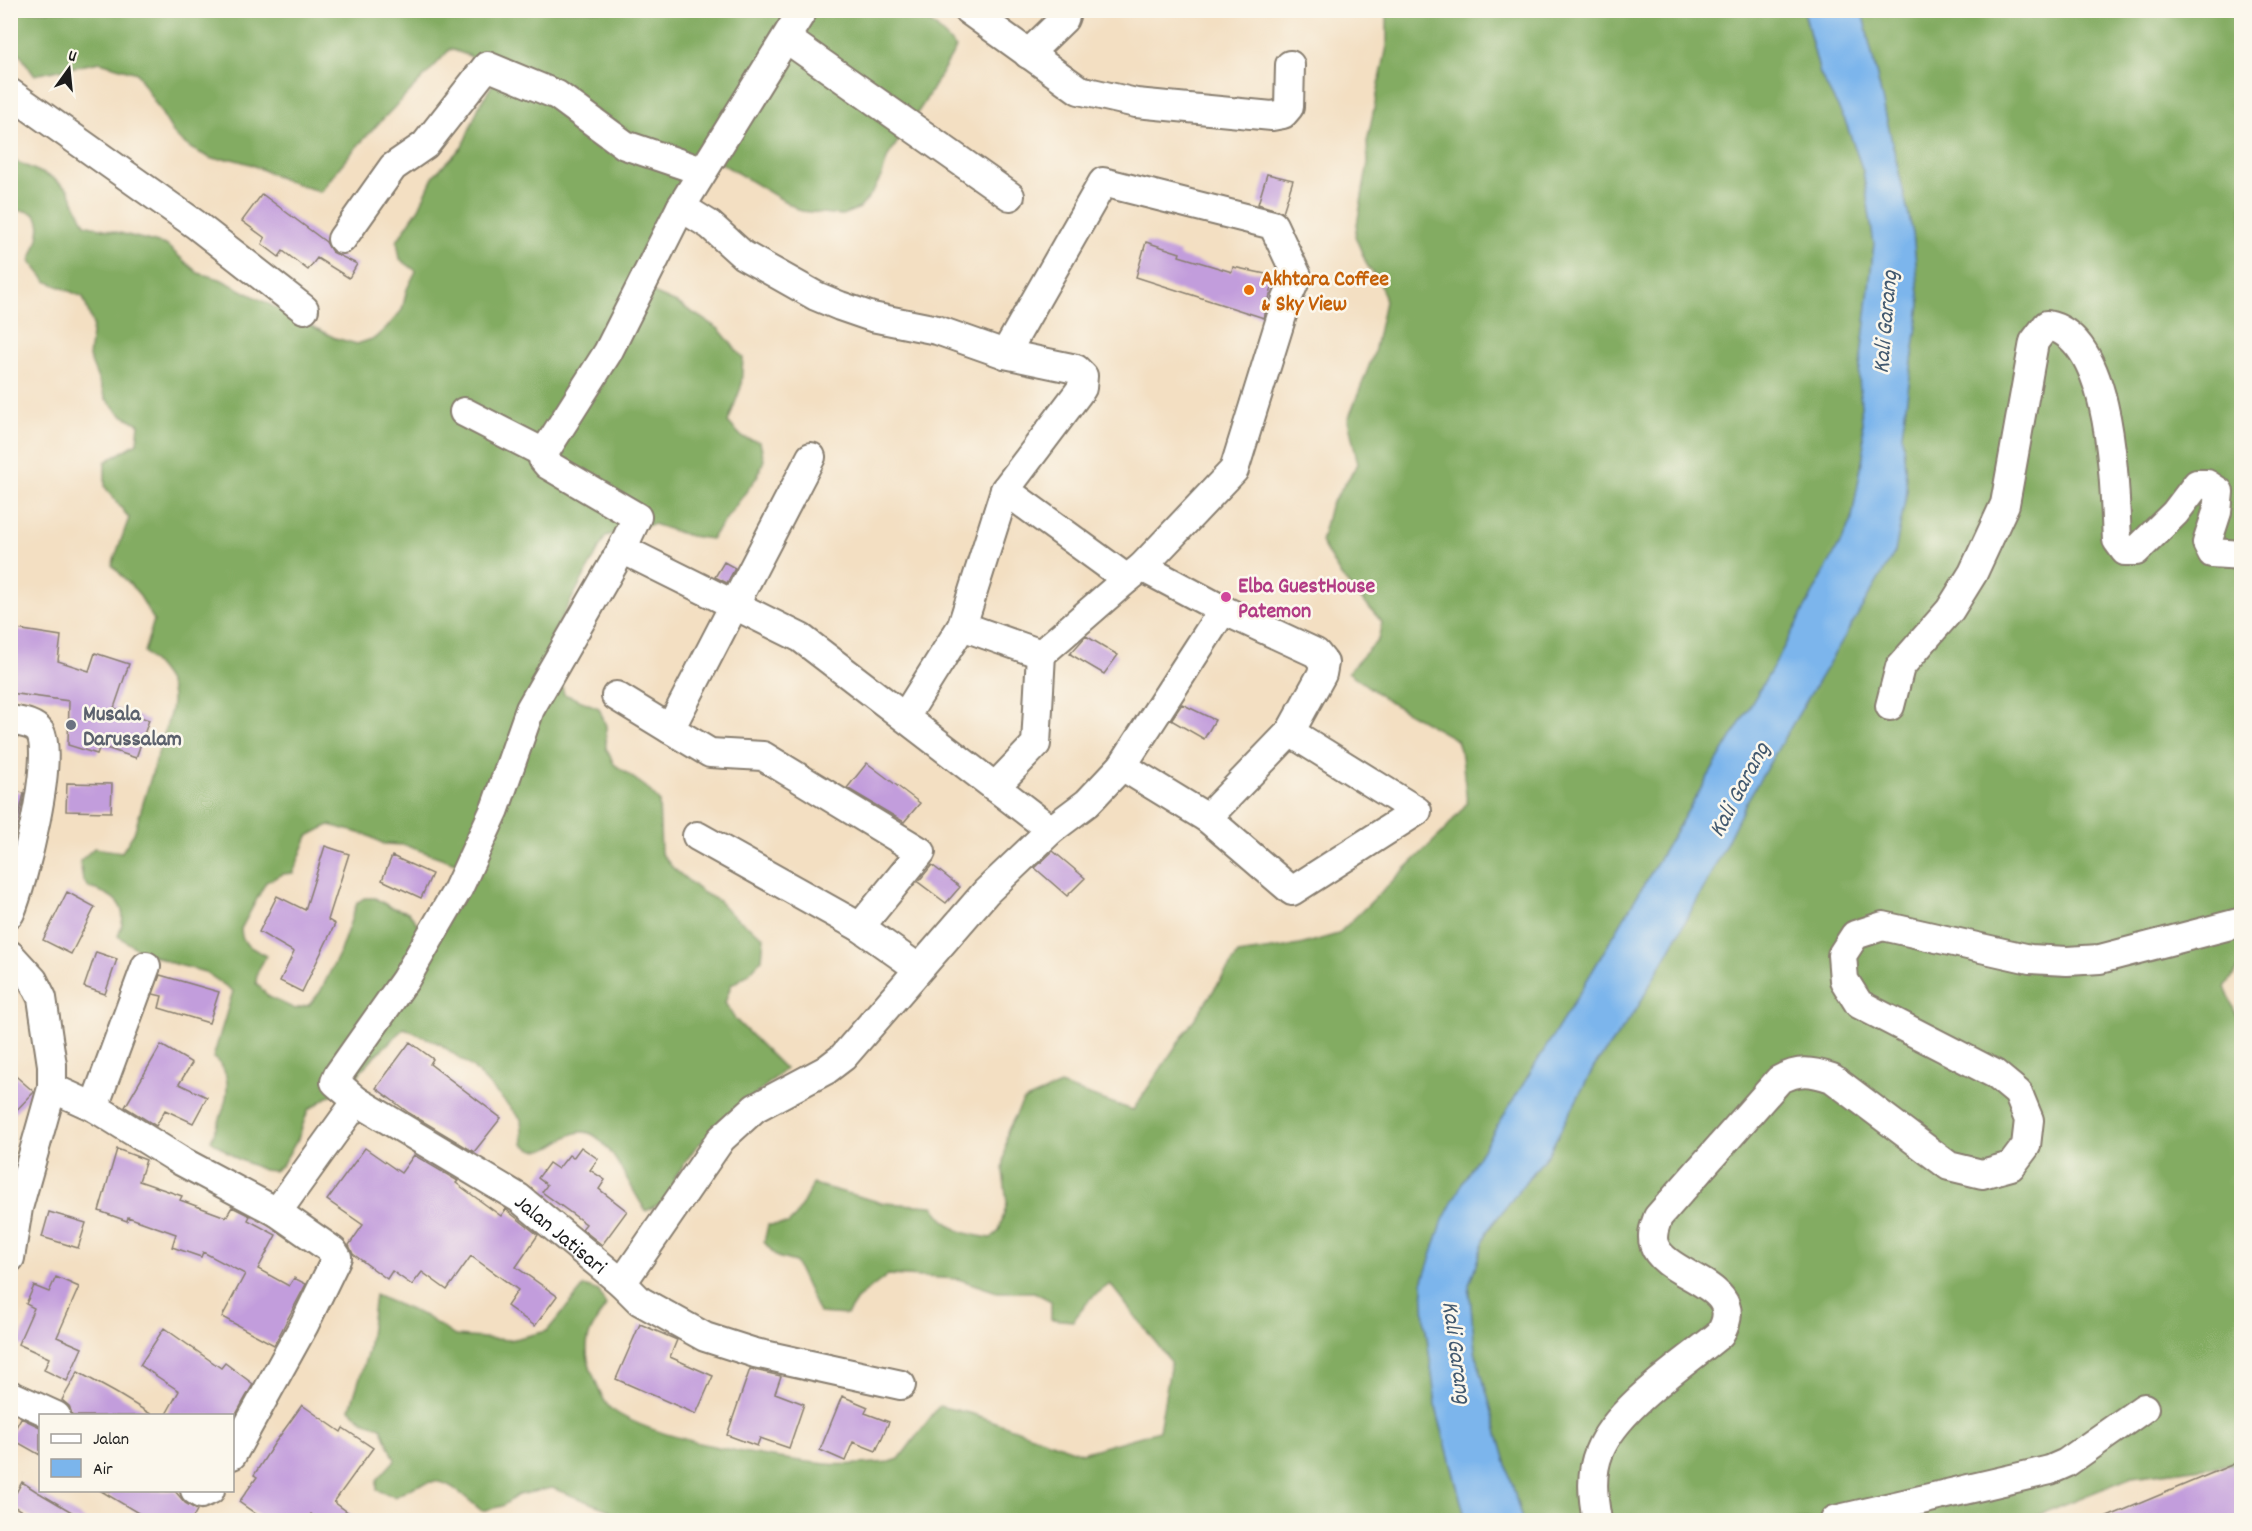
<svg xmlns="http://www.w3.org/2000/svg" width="2252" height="1531" viewBox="0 0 2252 1531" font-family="Dekko,sans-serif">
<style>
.forest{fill:#83ac62;stroke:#50643f;stroke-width:1.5;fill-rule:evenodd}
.water{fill:#7bb5ec;stroke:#4c6884;stroke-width:1.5}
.building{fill:#c29ddc}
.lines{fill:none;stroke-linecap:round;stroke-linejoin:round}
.minor-casing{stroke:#887e6f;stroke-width:32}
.minor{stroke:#fff;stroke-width:28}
.food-dot{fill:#e8710a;stroke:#fbf7ec;stroke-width:2}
.hotel-dot{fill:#d1479c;stroke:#fbf7ec;stroke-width:2}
.worship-dot{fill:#6b7280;stroke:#fbf7ec;stroke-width:2}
.labels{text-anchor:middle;stroke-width:5;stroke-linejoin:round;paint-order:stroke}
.food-label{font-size:22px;font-weight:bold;fill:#c56008;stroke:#fbf7ec;text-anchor:start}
.hotel-label{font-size:22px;font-weight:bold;fill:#b23c85;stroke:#fbf7ec;text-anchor:start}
.worship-label{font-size:22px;font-weight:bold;fill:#5b616d;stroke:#fbf7ec;text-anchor:start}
.street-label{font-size:22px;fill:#1c1c1c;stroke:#fbf7ec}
.water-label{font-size:24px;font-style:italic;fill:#42596f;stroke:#fbf7ec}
</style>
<rect width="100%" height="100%" fill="#fbf7ec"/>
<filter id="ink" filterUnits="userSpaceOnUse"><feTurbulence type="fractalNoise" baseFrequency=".0167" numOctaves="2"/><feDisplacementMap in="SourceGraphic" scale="12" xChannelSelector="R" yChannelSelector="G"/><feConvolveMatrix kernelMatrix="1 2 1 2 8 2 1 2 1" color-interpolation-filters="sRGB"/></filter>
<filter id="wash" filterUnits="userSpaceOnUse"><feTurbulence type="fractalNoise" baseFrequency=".008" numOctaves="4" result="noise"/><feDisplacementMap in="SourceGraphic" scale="24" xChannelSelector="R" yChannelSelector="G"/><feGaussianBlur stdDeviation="1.35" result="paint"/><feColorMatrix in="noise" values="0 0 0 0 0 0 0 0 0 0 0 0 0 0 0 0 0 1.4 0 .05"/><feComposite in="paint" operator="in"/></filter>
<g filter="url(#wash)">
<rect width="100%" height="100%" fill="#f3dfc2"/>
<path class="forest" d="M911 10 934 25 956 48 924 103 888 156 882 175 872 193 860 208 842 215 801 211 699 150 640 253 636 272 644 289 679 304 719 329 743 358 741 387 728 422 742 437 760 442 764 460 757 477 711 539 690 536 653 524 606 536 549 641 564 694 599 708 606 726V748L614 764 646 787 659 801 661 853 673 868 702 892 719 901 732 915 764 937 762 959 747 975 731 985 725 1003 735 1019 785 1069 695 1148 674 1179 677 1195 646 1211C630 1188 620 1160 600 1140 575 1116 557 1153 536 1150 532 1150 527 1146 523 1144L521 1119 473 1068 440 1044 404 1028 362 1069 357 1078 308 1110 298 1139 282 1165 274 1171 263 1170 236 1158 211 1140C222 1116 240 1076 213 1058L233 991 205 972 171 963 136 948 118 936C131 907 116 895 89 888L83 880 80 861 94 848 122 852 134 833 170 714C178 686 162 671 144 652L154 620 138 593 112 565 129 518 105 487V462L137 443 139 424 120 414 106 399 89 357 93 325 83 297 46 281 30 261C40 237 52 206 11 211L10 159 51 177 68 189 85 224 166 245 198 273 220 279 335 338 357 344 375 338 390 324 402 310 407 289 416 271 400 259 397 241 419 208 434 175 462 147 480 104 494 82 470 56 450 49C407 98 357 139 321 192L285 180 250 164 232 159H212L192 149 176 137 137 73 100 62 34 75 17 50 11 47V11ZM329 825 367 835 384 844 404 845 470 868 421 928 408 912 390 907 375 898H364L357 903 339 954 320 992 309 1005 295 1009 269 997 256 983 257 973 266 956 247 945 242 937 241 929 266 882 283 874 293 873 308 836Z
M1387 11H1804L1820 74 1845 120 1863 171 1874 244 1859 376 1864 451 1851 523 1771 671 1574 1002 1465 1178 1423 1280 1425 1322 1437 1411 1466 1520H615L609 1510 552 1488 518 1495 502 1506 482 1511C446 1481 440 1470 395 1497L377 1490V1480L395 1460 381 1427 363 1421 350 1409 368 1351 375 1295 425 1316 455 1336 510 1340 547 1331 584 1286 599 1291 606 1306C588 1331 580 1347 594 1377 598 1386 603 1403 611 1409 655 1441 770 1458 826 1464 847 1466 869 1463 890 1462L899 1459 939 1406 973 1414 1082 1453 1159 1431 1171 1362 1110 1284 1090 1299 1073 1321 1051 1319V1301L1034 1292H997L958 1279 888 1275 858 1298 847 1315 819 1313 795 1262 777 1257 764 1242 768 1225 788 1224 796 1216 813 1184 883 1203 933 1206C950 1231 962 1234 991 1238L999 1231 1007 1203 1003 1171 1007 1132 1023 1101 1060 1085 1133 1110 1238 954 1300 945 1338 934 1443 832 1467 803 1462 757 1457 740 1391 703 1348 672 1378 640 1382 622 1341 576 1321 542 1330 506 1358 464 1348 420 1374 353 1385 301 1380 282 1367 265 1355 236 1368 163 1367 142 1387 46Z
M1862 11H2237L2242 16V964L2225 987 2242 1029 2241 1463 2132 1477 2025 1520H1522L1475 1351 1469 1285 1487 1231 1548 1154 1594 1067 1636 1010 1706 884 1748 799 1831 659 1907 491 1902 434 1920 304 1913 234Z"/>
<path class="water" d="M1804 11H1862L1913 234 1920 304 1902 434 1907 491 1895 552 1748 799 1706 884 1636 1010 1594 1067 1548 1154 1487 1231 1469 1285 1475 1351 1522 1520H1466L1437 1411 1425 1322 1423 1280 1443 1220 1465 1178 1574 1002 1771 671 1851 523 1864 451 1859 376 1874 244 1863 171 1845 120 1820 74Z"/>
<g id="blocks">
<path class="building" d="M1267 174 1293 180 1283 212 1258 204Z
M262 194 326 242 332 252 357 264 349 278 317 258 308 270 283 251 279 257 262 244 265 238 242 221Z
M1146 242 1180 253 1179 256 1232 272 1233 267 1275 276 1264 318 1136 277Z
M724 562 735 568 727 583 715 577Z
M10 628 61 636 58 661 89 671 95 653 129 664 114 708 149 720 136 758 100 746 97 754 68 745 69 701 10 693Z
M1086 636 1118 655 1104 674 1070 654Z
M1182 704 1215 720 1204 739 1171 720Z
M867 763 920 803 904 822 847 788Z
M67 783 112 784 111 812 66 811Z
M10 790 24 793 10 855Z
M325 846 349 854 328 920 335 924 302 992 280 981 294 952 259 932 277 896 305 910Z
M1053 851 1085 878 1067 896 1035 868Z
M392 856 432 874 421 898 382 880Z
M932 865 960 887 946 903 918 882Z
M67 892 95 907 71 954 43 940Z
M96 952 117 959 105 994 84 987Z
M160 975 219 992 209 1023 159 1008 162 996 153 994Z
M410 1042 433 1059 430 1064 501 1118 474 1152 409 1113 376 1088Z
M161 1045 192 1063 179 1084 207 1097 193 1123 165 1110 156 1126 125 1107Z
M10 1071 34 1092 10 1117Z
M581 1147 598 1159 590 1170 605 1180 599 1189 627 1211 602 1245 582 1229 586 1224 542 1192 547 1185 538 1178 549 1163 558 1169 569 1155 573 1158Z
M365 1148 401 1173 414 1155 458 1181 456 1183 501 1216 506 1209 509 1212 538 1235 516 1267 557 1296 535 1326 507 1306 518 1290 471 1256 447 1290 422 1272 412 1285 392 1271 387 1279 353 1254 349 1245 363 1225 327 1200Z
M117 1149 146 1160 139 1181 182 1196 180 1200 226 1217 232 1207 250 1216 248 1220 276 1235 258 1269 289 1286 294 1278 306 1284 274 1345 222 1317 245 1274 203 1252 201 1257 172 1247 176 1234 128 1217 127 1221 99 1211Z
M49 1212 86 1223 78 1248 42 1237Z
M56 1277 79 1287 57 1337 82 1348 67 1381 44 1370 49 1358 18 1344 34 1308 26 1304 34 1286 49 1292Z
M640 1324 677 1340 670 1357 713 1376 696 1414 616 1379Z
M164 1328 221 1368 225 1363 253 1384 235 1416H165L179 1391 140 1365Z
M750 1369 781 1376 775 1393 804 1404 789 1448 760 1438 757 1446 727 1435Z
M78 1372 116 1393 154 1416H72L69 1406 62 1400Z
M842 1396 868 1407 865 1413 889 1422 876 1451 853 1442 845 1461 820 1450Z
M302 1405 341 1432 343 1428 373 1448 334 1502 360 1521H320L311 1514 306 1521H266L239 1502 257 1477 254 1475 274 1444Z
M21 1418 40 1427V1455L10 1438Z
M2241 1461V1521H2100V1520Z
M22 1482 36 1491 87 1521H38L10 1504Z
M101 1491H175L185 1503 197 1510 191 1521H136L140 1514Z"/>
</g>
</g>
<g filter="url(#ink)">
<use href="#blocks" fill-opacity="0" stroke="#887e6f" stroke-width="1.5"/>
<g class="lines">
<g class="minor-casing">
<g id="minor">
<path d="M968 10 1079 90 1136 103 1272 116 1283 114 1289 107 1290 65"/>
<path d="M787 39 1010 196"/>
<path d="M1028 54 1064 19 1067 10"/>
<path d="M10 93 195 224 304 309"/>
<path d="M342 239 393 167 425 145 487 66 557 95 625 145 702 171"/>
<path d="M1005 354 1103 182 1273 225 1297 276 1287 299 1234 470 1142 567"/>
<path d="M464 412 544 453"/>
<path d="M811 457 670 729 710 753 763 756 921 852 860 927 918 968"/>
<path d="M622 549 637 517 548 465 543 459 544 453 608 352 681 207"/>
<path d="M962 626 1041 654"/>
<path d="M616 696 670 729"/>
<path d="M1890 706 1900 667 1950 610 1973 573 2005 504 2034 342 2047 325C2114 338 2114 487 2117 540L2125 551H2136L2175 513 2197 484H2207L2219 492 2217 512 2207 543 2212 553 2242 555"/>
<path d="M905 717 962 626 1005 490"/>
<path d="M10 720C20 722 34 723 40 732 55 757 23 883 10 913"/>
<path d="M1122 766 1207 818 1290 732 1322 674 1324 663 1316 653 1223 610"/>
<path d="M995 787 1036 744 1041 654 1127 579"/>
<path d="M1207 818 1292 891 1417 811 1290 732"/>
<path d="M697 836 860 927"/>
<path d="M10 955 33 980 42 998 52 1065V1088L18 1208 10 1258"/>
<path id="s1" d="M52 1088 94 1107 181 1161 277 1212 357 1101 519 1198 622 1283 640 1301 705 1337 755 1353 901 1385"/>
<path d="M357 1101 335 1082 338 1075 405 980 458 889 495 809 530 709 622 549 801 638 1051 830"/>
<path d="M94 1107 146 966"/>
<path d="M622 1283 721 1139 755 1108 826 1070 843 1057 986 892 1051 830 1087 803 1122 766 1223 610 1142 567 1127 579 1005 490 1082 388 1083 376 1076 369 1005 354 937 330 872 317 840 306 816 296 743 255 710 225 681 207 803 10"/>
<path d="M10 1395 56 1416"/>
<path d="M232 1455 304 1325 337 1257 333 1251 277 1212"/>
<path d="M195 1490 201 1494 210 1490"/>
<path d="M1597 1520C1593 1498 1590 1474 1599 1452 1617 1407 1683 1365 1720 1334 1751 1283 1665 1279 1654 1244 1651 1234 1655 1226 1658 1217L1779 1080C1799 1069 1811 1071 1832 1078L1949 1166 1982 1174 2011 1166 2026 1146 2029 1120 2018 1093 1995 1074 1859 1004 1844 980 1842 955 1855 935 1883 926 2030 959 2067 961 2100 959 2242 922"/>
<path d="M1835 1520 2050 1470 2066 1463 2144 1408"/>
</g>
</g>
<use href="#minor" class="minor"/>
</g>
</g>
<circle class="food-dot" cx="1249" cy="290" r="6"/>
<circle class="hotel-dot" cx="1226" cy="597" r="6"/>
<circle class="worship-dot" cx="71" cy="725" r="6"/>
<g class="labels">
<g class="food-label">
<text x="1261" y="285">Akhtara Coffee<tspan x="1261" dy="25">&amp; Sky View</tspan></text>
</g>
<g class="hotel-label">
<text x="1238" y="592">Elba GuestHouse<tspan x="1238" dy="25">Patemon</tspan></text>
</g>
<g class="worship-label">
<text x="83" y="720">Musala<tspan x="83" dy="25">Darussalam</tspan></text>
</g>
<g class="street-label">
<text dy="8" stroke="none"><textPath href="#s1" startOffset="638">Jalan Jatisari</textPath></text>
</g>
<g class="water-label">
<text transform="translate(1884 322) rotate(-85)" y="8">Kali Garang</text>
<text transform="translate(1738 789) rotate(-62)" y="8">Kali Garang</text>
<text transform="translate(1458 1352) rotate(82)" y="8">Kali Garang</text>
</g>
</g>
<rect width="2252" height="1531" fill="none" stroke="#fbf7ec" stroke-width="36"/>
<rect x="39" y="1414" width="195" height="78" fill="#fbf7ec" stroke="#a29f99" stroke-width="1.5"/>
<rect x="51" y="1434" width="30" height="9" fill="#ffffff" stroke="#a29f99" stroke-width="1.5"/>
<text x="93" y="1444" font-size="18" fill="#1c1c1c">Jalan</text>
<rect x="51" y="1459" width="30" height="18" fill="#7bb5ec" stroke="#a29f99" stroke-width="1.5"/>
<text x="93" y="1474" font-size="18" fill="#1c1c1c">Air</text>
<g transform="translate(69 69) rotate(15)" stroke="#fbf7ec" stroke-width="4.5" paint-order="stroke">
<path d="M0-4.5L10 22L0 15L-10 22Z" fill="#1c1c1c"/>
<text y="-9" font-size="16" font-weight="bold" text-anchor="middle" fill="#1c1c1c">U</text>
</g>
</svg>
